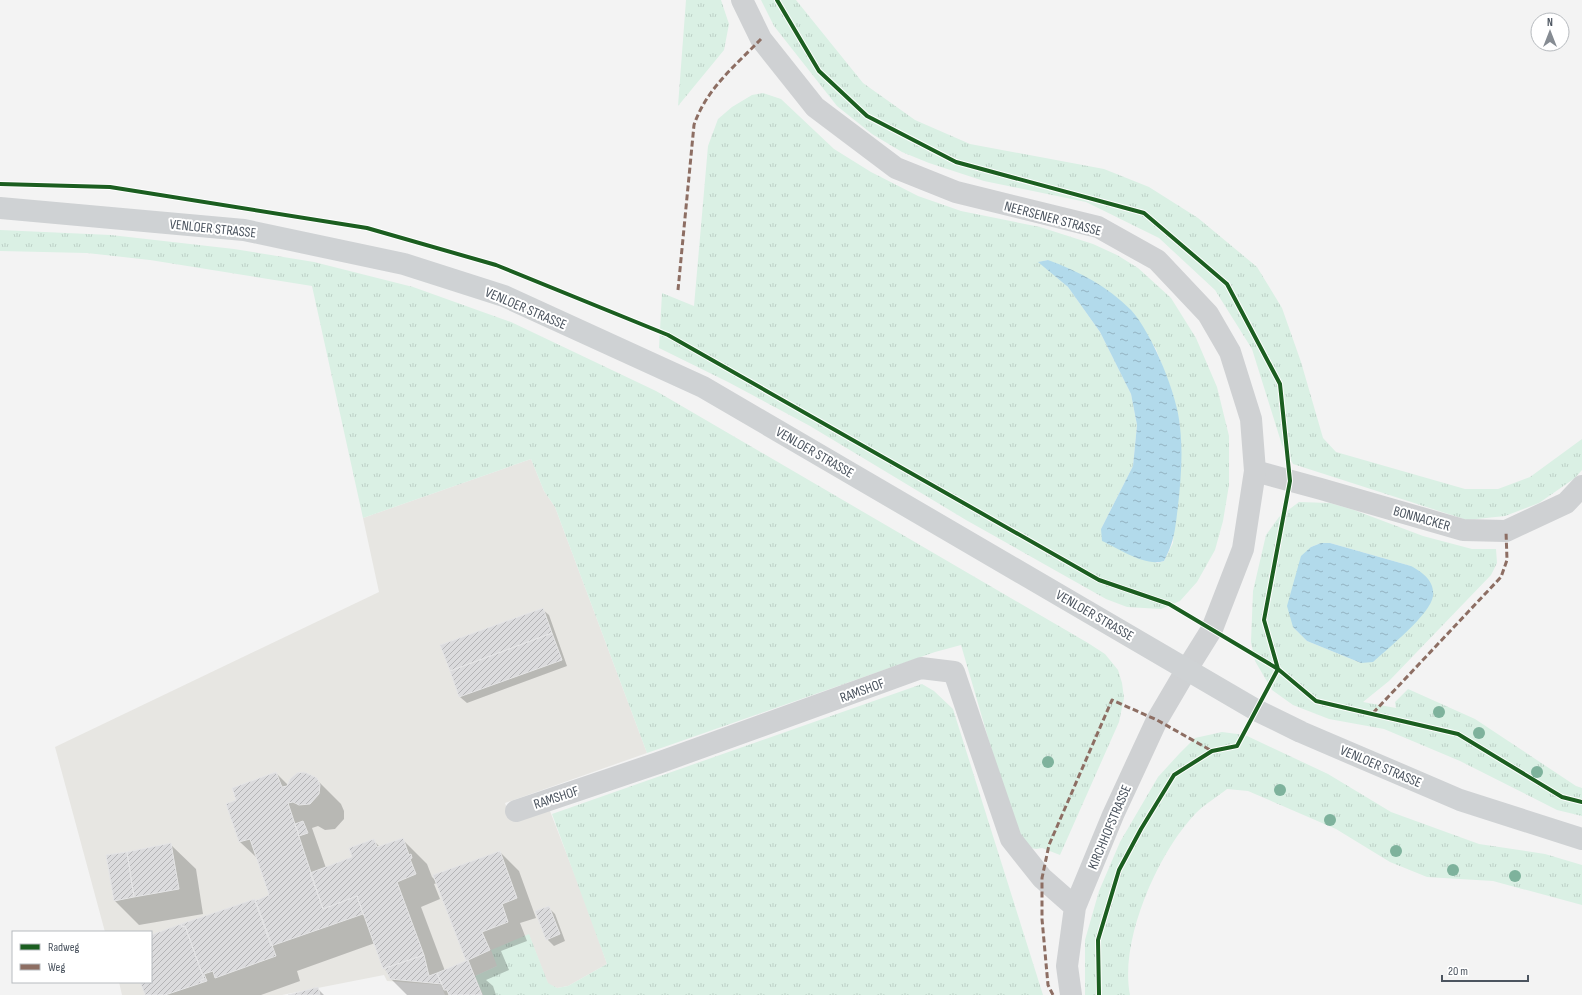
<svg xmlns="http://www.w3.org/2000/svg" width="1582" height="995" viewBox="0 0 1582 995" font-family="'Sofia Sans Condensed',sans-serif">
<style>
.commercial{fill:#e7e6e2}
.grass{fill:url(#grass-tufts);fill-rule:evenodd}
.water{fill:url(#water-ripples)}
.shadow{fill:#0003;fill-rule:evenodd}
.building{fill:url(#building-hatch);stroke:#e5e5e6}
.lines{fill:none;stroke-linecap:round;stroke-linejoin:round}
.minor{stroke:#cfd1d3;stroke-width:22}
.tertiary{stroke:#cfd1d3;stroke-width:22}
.secondary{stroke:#cfd2d4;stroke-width:22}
.quiet{stroke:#8d6e63;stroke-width:3;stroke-dasharray:6 3;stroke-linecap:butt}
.cycleway-casing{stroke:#fff;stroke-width:6}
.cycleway{stroke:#1b5e20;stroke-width:4}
.tree{fill:#7eb29c}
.labels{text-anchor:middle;stroke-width:4;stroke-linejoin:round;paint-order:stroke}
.street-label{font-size:14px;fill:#4b545f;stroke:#fff}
</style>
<defs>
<pattern id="grass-tufts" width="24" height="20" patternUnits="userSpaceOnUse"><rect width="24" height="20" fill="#daf0e4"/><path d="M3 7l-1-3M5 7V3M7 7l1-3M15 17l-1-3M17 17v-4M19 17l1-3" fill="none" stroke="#bdd0c6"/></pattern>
<pattern id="water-ripples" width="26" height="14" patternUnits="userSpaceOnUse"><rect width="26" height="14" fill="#b2daeb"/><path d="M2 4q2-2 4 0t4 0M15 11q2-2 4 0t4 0" fill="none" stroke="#93b3c2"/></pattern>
<pattern id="building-hatch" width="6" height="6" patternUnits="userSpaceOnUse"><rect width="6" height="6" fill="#dbdbdd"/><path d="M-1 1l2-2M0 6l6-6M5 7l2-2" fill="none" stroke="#b4b4b6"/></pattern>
</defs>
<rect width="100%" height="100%" fill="#f3f3f3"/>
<path class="commercial" d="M531 459 544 491 555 507 647 753 505 803 511 820 548 806 588 909 607 964 568 986 557 988 548 984 529 935 497 966 475 976 483 995H445L441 985 387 981 384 975 282 995H122L119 982H151V932H105L55 747 379 592 363 518Z"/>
<path class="grass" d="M686 0H721L729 24 724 50 678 106Z
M761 0H796L863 83 915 120 970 144 1104 169 1149 187 1198 218 1257 267 1282 308 1301 362 1323 438 1336 452 1465 489H1498L1530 477 1582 439V470L1575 478 1539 503 1505 516 1467 520 1293 464 1282 445 1252 349 1215 290 1159 238 1086 202 984 181 929 163 902 152 872 134 837 106 774 26Z
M763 93 781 99 834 149 871 172 918 196 961 211 1040 227 1093 244 1117 255 1138 268 1171 298 1196 338 1217 387 1229 436V485L1223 521 1215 550 1197 582 1180 601 1161 609 1127 607 1106 599 966 520 810 426 728 382 659 348 662 293 694 306 708 146 718 119 732 107 752 95ZM1048 260 1132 312 1156 349 1171 389 1180 425 1173 543 1164 561 1157 563 1101 529 1133 466 1137 425 1131 394 1100 332 1068 287 1039 262Z
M0 230 111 235 234 249 314 262 413 287 511 322 656 391 1088 643 1105 654 1118 670 1122 683 1124 698 1119 722 1060 855 1042 848 1036 849 1027 847 1012 820 961 645 935 652 647 753 555 507 544 491 531 459 363 518 312 286 150 260 87 253 0 251Z
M1299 502 1330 503 1354 510 1423 536 1472 549H1496L1497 563 1491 575 1389 681 1363 702 1396 708 1395 702 1408 689 1475 719 1576 786 1582 788V816L1557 810 1460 761 1384 729 1329 719 1293 705 1272 690 1255 661 1251 642 1253 591 1266 535 1279 517ZM1321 543H1330L1411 566 1361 663 1307 641 1293 627 1311 547Z
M922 684 934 691 953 709 1043 995H483L475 976 497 966 491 950 529 934 548 983 557 988 568 986 607 964 552 814Z
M1222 732 1245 735 1328 774 1391 812 1479 844 1545 854 1582 865V905L1493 881 1427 877 1390 862 1336 829 1248 791 1227 789C1217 797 1205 804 1196 813 1158 852 1119 941 1130 995H1085V940L1099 891 1120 842 1158 777 1179 754 1195 738Z"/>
<path class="water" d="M1048 260C1080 272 1107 286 1131 310 1152 333 1178 396 1180 427 1183 453 1181 479 1178 506 1175 529 1175 540 1164 561 1145 567 1120 549 1102 541L1101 529 1133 466 1137 425 1131 394 1100 332 1068 287 1038 262Z
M1321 543H1330L1411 566C1422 572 1435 581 1433 596 1431 614 1386 650 1373 662L1361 663 1307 641 1293 627 1287 606 1301 556 1311 547Z"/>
<path class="shadow" d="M542 609 549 615 567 666 467 703 460 697 442 646Z
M276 773 288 785 316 779 341 804 344 811V819L335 829 325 830 318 826 312 828 326 868 353 857 373 840 380 847 402 839 427 864 432 877 436 881 500 852 519 871 536 918 520 923 527 941 501 951 509 970 486 980 493 986 496 995H407L391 979 384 968 375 943 297 971 300 981 261 995H146L141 982H151V936L271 896 258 859 240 842 237 801ZM437 883 468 961 445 971 421 907 440 899 434 884Z
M171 845 196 869 203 914 139 925 114 900Z
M549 908 555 914 565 941 554 946 547 939Z
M317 988 324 995H292Z"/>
<path class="building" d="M543 608 552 633 450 671 440 645Z
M552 633 562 660 459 697 450 671Z
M276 772 282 787 287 786 290 779 297 773 304 772 317 778 320 785 319 794 310 804 299 805 293 802 288 803 323 909 357 896 363 914 271 946 255 901 269 895 250 839 239 842 226 804 236 800 232 788Z
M303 821 308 833 299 836 295 824Z
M403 838 409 855 411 854 412 858 410 859 416 874 397 882 424 955 383 969 357 896 323 909 310 873 352 857 349 848 374 839 377 847Z
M171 843 179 889 134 897 127 852Z
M500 851 517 898 502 904 508 922 482 932 490 950 466 961 433 875Z
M127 852 134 897 114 901 106 855Z
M255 899 276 956 215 978 213 971 204 974 207 981 201 983V980L204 979 185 926 182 927 181 924Z
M549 906 560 934 546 940 535 911Z
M181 924 182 927 185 926 204 979 201 980V983L165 995H145L140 982H151V935Z
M424 955 429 976 437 973 442 984 390 979 385 968Z
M468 960 482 995H449L447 990H444L437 973Z
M318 987 320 995H288Z"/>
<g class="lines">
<path class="minor" d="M1255 471 1321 489 1463 530 1506 531 1566 503 1582 486
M516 811 658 763 921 668 954 672 1011 839 1042 878 1075 907
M1071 995 1067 966 1075 907 1113 815 1157 720 1187 669"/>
<path class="tertiary" d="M742 0 761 39 815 107 896 168 956 192 1098 227 1157 260 1208 314 1230 352 1251 419 1255 471 1243 549 1212 629 1187 669"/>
<path class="secondary" d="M0 208 244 230 404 264 504 296 703 387 1256 710 1301 732 1460 800 1582 839"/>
<path class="quiet" d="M678 290 694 125C706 89 736 65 761 39
M1373 713 1501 577 1507 560 1506 531
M1053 995 1048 985 1042 919V878L1049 845 1112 700 1157 720 1212 751"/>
<g class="cycleway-casing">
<path id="cycleway" d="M777 0 819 71 867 116 956 162 1144 213 1227 284 1280 384 1290 481 1264 620 1278 669 1237 746 1212 751 1174 775 1141 829 1119 870 1098 940 1099 995
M0 184 110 187 367 228 496 265 668 335 1099 580 1169 604 1278 669 1316 701 1458 734 1562 797 1582 802"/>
</g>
<use href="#cycleway" class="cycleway"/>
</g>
<g class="tree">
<circle cx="1439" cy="712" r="6"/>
<circle cx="1479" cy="733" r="6"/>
<circle cx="1048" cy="762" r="6"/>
<circle cx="1537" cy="772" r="6"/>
<circle cx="1280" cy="790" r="6"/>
<circle cx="1330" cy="820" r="6"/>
<circle cx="1396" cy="851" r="6"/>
<circle cx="1453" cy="870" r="6"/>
<circle cx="1515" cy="876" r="6"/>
</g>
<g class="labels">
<g class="street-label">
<text transform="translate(1053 218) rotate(15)" y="5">NEERSENER STRASSE</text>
<text transform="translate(213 228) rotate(6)" y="5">VENLOER STRASSE</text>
<text transform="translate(526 308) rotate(23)" y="5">VENLOER STRASSE</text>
<text transform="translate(815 452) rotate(30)" y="5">VENLOER STRASSE</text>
<text transform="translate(1422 518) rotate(16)" y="5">BONNACKER</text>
<text transform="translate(1095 615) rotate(30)" y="5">VENLOER STRASSE</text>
<text transform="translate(862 690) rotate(-20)" y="5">RAMSHOF</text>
<text transform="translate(1381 766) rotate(23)" y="5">VENLOER STRASSE</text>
<text transform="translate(556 797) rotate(-18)" y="5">RAMSHOF</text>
<text transform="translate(1109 827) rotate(-67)" y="5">KIRCHHOFSTRASSE</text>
</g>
</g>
<rect x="12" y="931" width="140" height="52" fill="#ffffff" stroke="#b7bbbf"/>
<rect x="20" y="944" width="20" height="6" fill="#1b5e20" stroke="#b7bbbf"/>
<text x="48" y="951" font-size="12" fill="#4b545f">Radweg</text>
<rect x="20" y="964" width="20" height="6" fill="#8d6e63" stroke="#b7bbbf"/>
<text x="48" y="971" font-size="12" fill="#4b545f">Weg</text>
<g transform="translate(1550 32)"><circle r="19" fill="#ffffff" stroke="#b7bbbf"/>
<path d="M0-3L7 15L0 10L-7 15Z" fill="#868c93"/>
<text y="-6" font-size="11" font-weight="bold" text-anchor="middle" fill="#4b545f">N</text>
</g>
<path d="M1442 975v6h86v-6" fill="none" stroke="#4b545f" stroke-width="2"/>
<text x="1448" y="975" font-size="12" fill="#4b545f" stroke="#ffffff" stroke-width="3" paint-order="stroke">20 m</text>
</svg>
